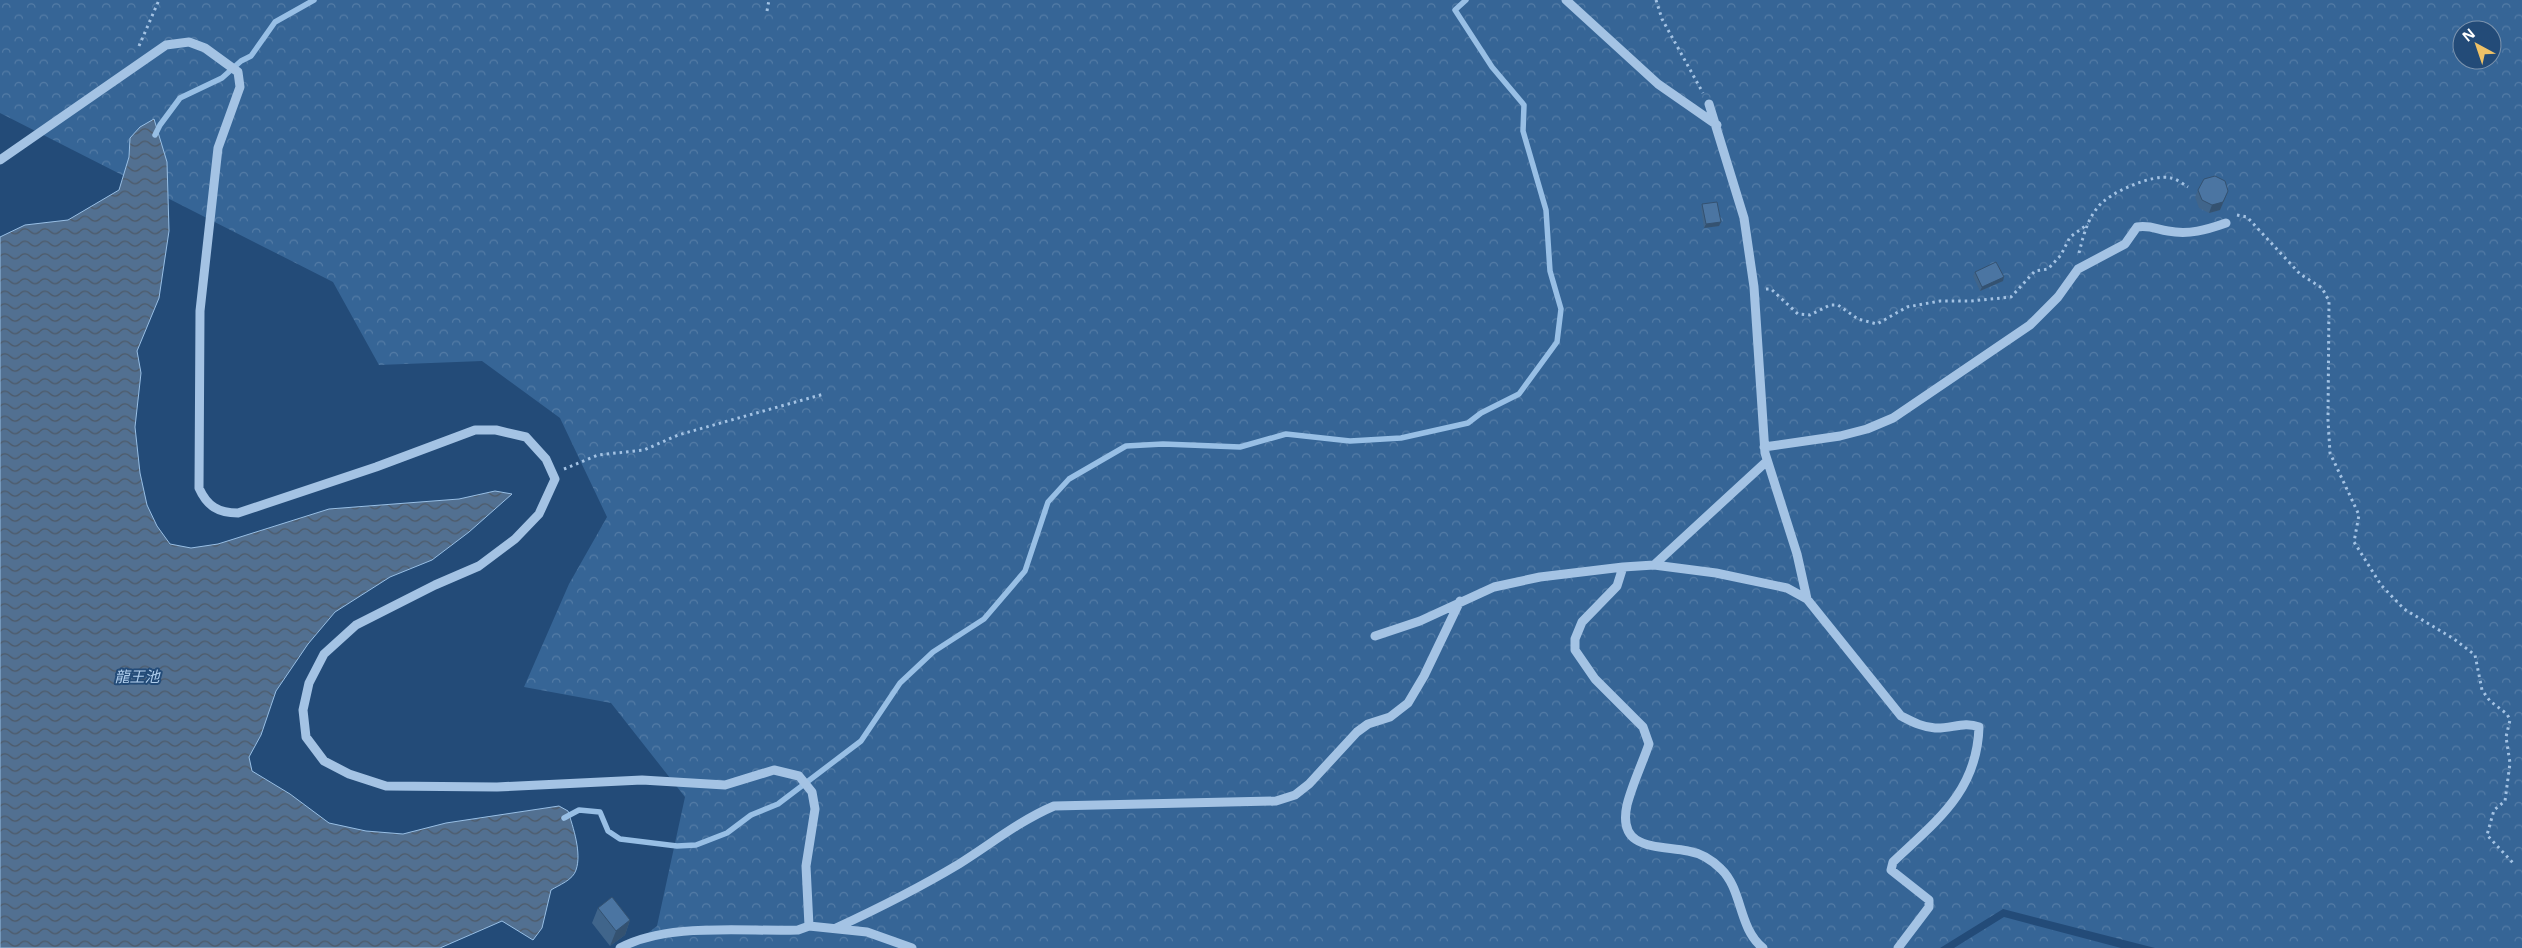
<svg xmlns="http://www.w3.org/2000/svg" width="2522" height="948" viewBox="0 0 2522 948" font-family="'Open Sans','Noto Sans JP',sans-serif">
<style>
.forest{fill:url(#forest-crowns);fill-rule:evenodd}
.water{fill:url(#water-waves);stroke:#98bfe5}
.lines{fill:none;stroke-linecap:round;stroke-linejoin:round}
.stream{stroke:#98bfe5;stroke-width:5.5}
.path{stroke:#a4c3e4;stroke-width:3;stroke-dasharray:2.5 4;stroke-linecap:butt}
.minor{stroke:#a4c3e4;stroke-width:9}
.wall{fill:#40658b}
.shaded-wall{fill:#345271}
.building{fill:#4b75a2;stroke:#345271}
.labels{text-anchor:middle;stroke-width:4;stroke-linejoin:round;paint-order:stroke}
.water-label{font-size:15px;font-style:italic;fill:#afcdec;stroke:#234b78}
</style>
<defs>
<pattern id="forest-crowns" width="20" height="18" patternUnits="userSpaceOnUse" patternTransform="scale(1.25)"><rect width="20" height="18" fill="#366596"/><path d="M2 6a3 3 0 1 1 6 0M12 15a3 3 0 1 1 6 0" fill="none" stroke="#547ca6"/></pattern>
<pattern id="water-waves" width="16" height="10" patternUnits="userSpaceOnUse" patternTransform="scale(1.25)"><rect width="16" height="10" fill="#527091"/><path d="M0 5q4-4 8 0t8 0" fill="none" stroke="#4e5a68"/></pattern>
</defs>
<rect width="100%" height="100%" fill="#234b78"/>
<path class="forest" d="M0 0H2522V948H2155L2003 909 1940 948H629L657 926 685 797 611 703 524 687 569 584 607 517 560 418 482 361 379 365 333 282 0 113ZM2462 30H2492V60H2462Z
M2004 917 2121 948H1954Z"/>
<path class="water" d="M154 119 167 162 169 231 159 298 137 351 141 373 135 427 140 473 147 505 157 526 170 544 191 548 218 544 329 509 459 499 495 491 512 494 469 532 432 560 390 577 335 612 308 644 276 691 261 735 249 757 252 771 290 794 329 823 366 831 403 834 446 823 559 806 568 811C573 827 582 853 576 870 573 880 559 885 551 890L542 928 533 940 502 921 440 948H0V237L25 225 68 220 119 190 129 157 130 138 140 127Z"/>
<g class="lines">
<path class="stream" d="M155 135 160 125 180 98 222 78 241 61 251 56 275 22 314 0
M564 818 579 810 600 812 608 831 620 839 677 846 696 845 727 833 751 815 778 804 861 741 900 683 933 652 984 619 1025 571 1048 502 1069 479 1126 446 1163 444 1240 447 1286 434 1350 441 1401 438 1468 423 1481 413 1519 394 1557 342 1561 309 1550 271 1546 210 1523 131 1524 105 1492 67 1455 10 1466 0"/>
<path class="path" d="M1656 0 1662 19 1703 93
M767 11 769 0
M139 46 159 0
M2237 215 2247 217 2300 274 2322 288 2329 301 2328 420 2330 453 2359 515 2354 542 2381 585 2404 609 2454 639 2475 655 2482 690 2490 701 2507 714 2510 720 2506 737 2510 763 2505 801 2494 810 2487 835 2514 864
M2079 253C2083 237 2087 220 2098 207 2108 193 2154 173 2171 178 2177 179 2183 184 2188 187
M1766 289H1771L1798 314 1810 315 1830 305H1838L1858 319 1877 324 1907 307 1940 301H1971L2011 297 2035 271 2048 269 2061 255 2070 237 2088 224
M564 469 598 455 644 450 678 435 824 394"/>
<path class="minor" d="M1566 0 1658 84 1717 125
M1709 104 1744 218 1754 287 1765 453 1797 554 1807 599
M0 160 166 45 189 42 205 48 238 72 240 87 218 148 200 311 199 488C207 506 218 513 238 513L376 467 475 430H496L526 437 546 459 555 479 539 514 515 539 479 566 435 585 356 625 324 654 309 683 303 710 306 737 324 761 349 774 386 786 497 787 642 780 725 785 774 770 799 776 812 792 815 809 806 866 809 926 798 930C745 932 667 922 620 948
M1764 447 1840 436 1867 429 1893 418 2030 325 2058 297 2078 269 2125 244 2137 227C2150 225 2156 229 2168 231 2189 235 2206 230 2226 223
M1654 565 1767 461
M1623 567 1617 586 1582 622 1575 639V650L1595 679 1643 727 1649 744C1642 764 1632 785 1627 805 1617 851 1658 845 1688 851 1700 853 1712 860 1721 869 1743 890 1738 928 1763 948
M1375 636 1420 621 1494 587 1540 577 1623 567 1654 565 1716 573 1787 588 1807 599 1901 716C1913 722 1922 727 1935 728 1951 729 1964 721 1979 727 1977 792 1936 821 1893 862L1891 870 1929 900V907L1898 948
M809 926 867 932 912 948
M836 928C877 909 919 888 959 864 991 844 1019 821 1054 806L1276 801 1295 795 1309 784 1357 732 1368 724 1390 717 1408 703 1424 676 1460 601"/>
</g>
<path class="wall" d="M2198 190 2228 191 2220 210 2209 213 2199 208 2195 197Z
M1702 204 1721 222 1719 226 1704 228 1701 208Z
M1975 272 2003 281 1980 291 1973 276Z
M598 908 630 920 625 935 610 946 592 923Z"/>
<path class="shaded-wall" d="M2228 191 2220 210 2209 213 2212 205Z
M1721 222 1719 226 1704 228 1706 224Z
M2004 277 2003 281 1980 291 1982 287Z
M630 920 625 935 610 946 616 931Z"/>
<path class="building" d="M2215 176 2225 181 2228 191 2223 202 2212 205 2202 200 2198 190 2204 179Z
M1717 202 1721 222 1706 224 1702 204Z
M1996 262 2004 277 1982 287 1975 272Z
M612 897 630 920 616 931 598 908Z"/>
<g class="labels">
<g class="water-label">
<text x="137" y="682">龍王池</text>
</g>
</g>
<g transform="translate(2477 45) rotate(320)"><circle r="24" fill="#234b78" stroke="#7b93ae"/>
<path d="M0-4L9 19L0 12L-9 19Z" fill="#efc267"/>
<text y="-8" font-size="14" font-weight="bold" text-anchor="middle" fill="#ffffff">N</text>
</g>
</svg>
